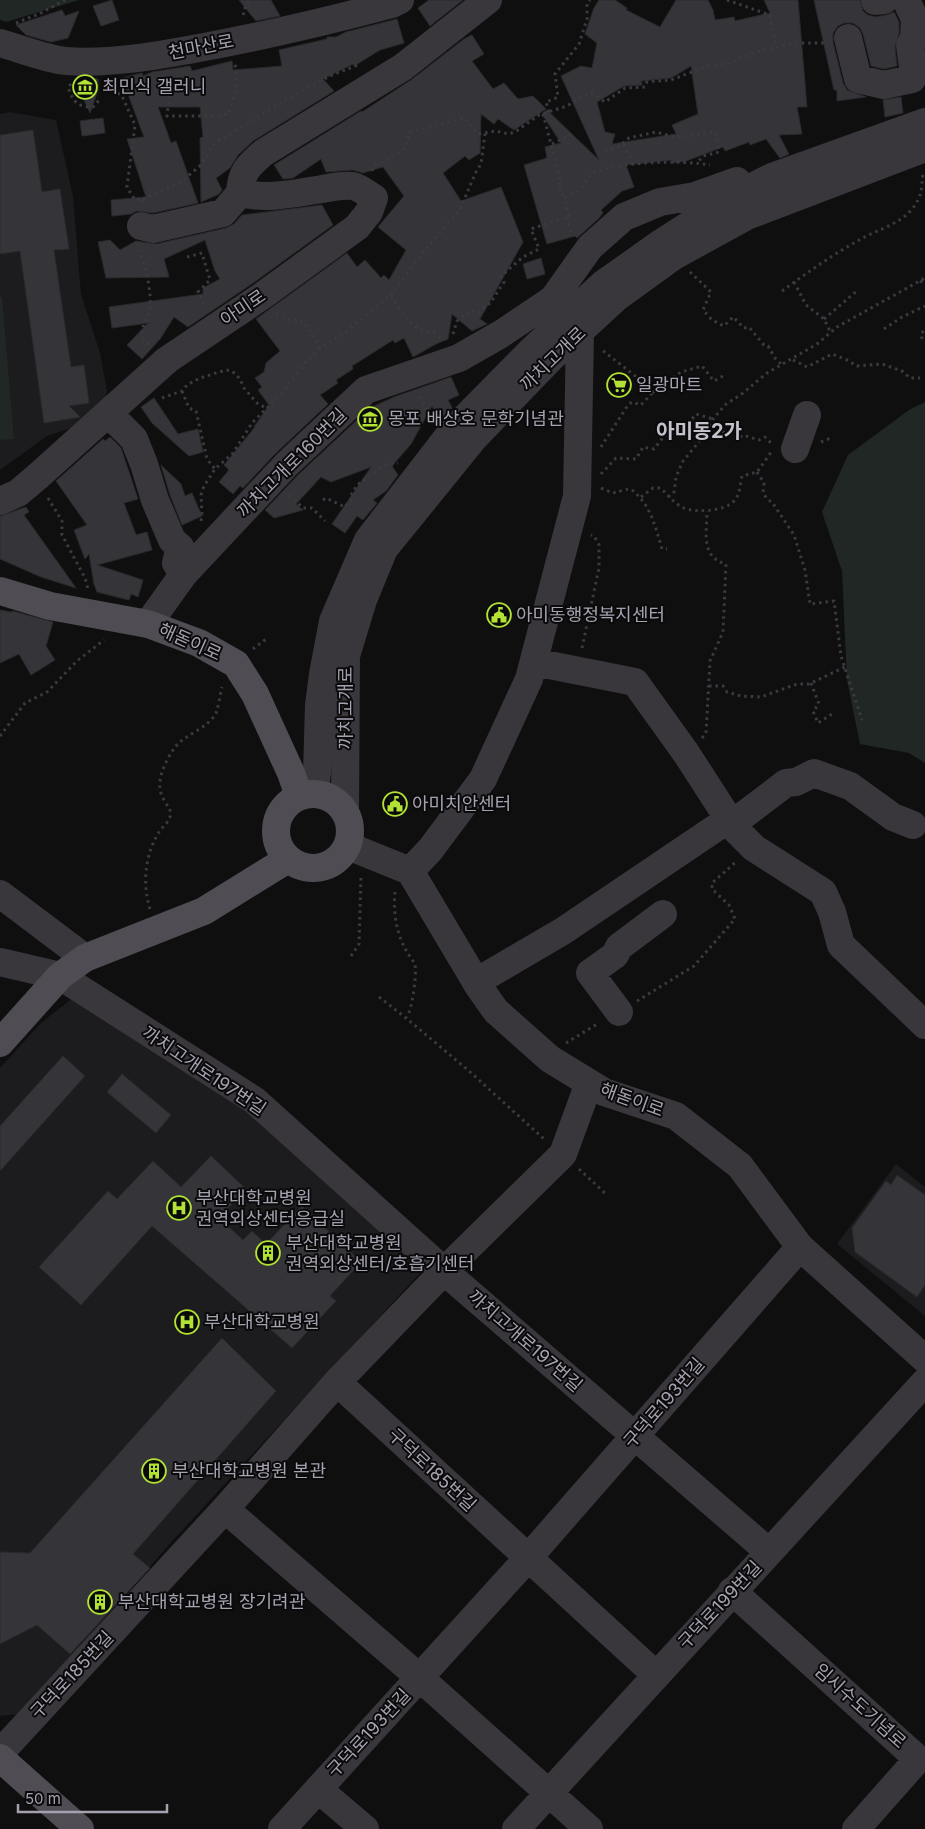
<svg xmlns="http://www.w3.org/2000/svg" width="925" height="1829" viewBox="0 0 925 1829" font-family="Inter,'Noto Sans KR',sans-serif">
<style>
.built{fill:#1c1b1d}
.green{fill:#202725}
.building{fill:#353438;stroke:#2b292c;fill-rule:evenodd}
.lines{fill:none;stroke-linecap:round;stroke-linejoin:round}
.path{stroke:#3c3a41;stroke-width:3;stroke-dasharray:2.5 4;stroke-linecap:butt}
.minor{stroke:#39373c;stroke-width:28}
.major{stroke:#4f4c53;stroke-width:28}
.labels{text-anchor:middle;stroke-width:4;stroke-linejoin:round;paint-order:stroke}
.street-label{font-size:18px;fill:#a6a1b0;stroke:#0b0a0b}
.poi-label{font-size:18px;fill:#a6a1b0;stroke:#0b0a0b;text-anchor:start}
.quarter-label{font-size:20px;font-weight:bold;fill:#c5c1cc;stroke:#0b0a0b}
</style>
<rect width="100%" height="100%" fill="#100f10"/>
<path class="built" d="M10 112 56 120 73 196 81 294 100 353 107 391 103 406 80 425 47 436 0 470V114Z
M74 997 244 1100 418 1256 420 1273 174 1539 21 1714 0 1716V1068L41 1023Z
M896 1164 925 1187V1316L837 1244Z"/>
<path class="green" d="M0 0H79L6 22 0 20Z
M0 297H2L14 439 0 440Z
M925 402V763L909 753 860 744 847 680 842 571 822 512 848 455 909 410Z"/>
<path class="building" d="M112 0 119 20 101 26 93 6Z
M239 0H271L280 16 256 21Z
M429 0H463L430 26 418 8Z
M599 0H615L627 8 626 10 660 27 676 0H708L713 10 715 20 734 17 735 21 770 13 764 0H798L807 107H797L802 134 779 135 789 154 780 158 766 139 750 145 749 142 725 151 723 147 686 161 673 163 672 160 626 165 634 187 622 191 601 210 603 213 599 218 577 238 575 236 547 244 524 165 547 158 545 147 561 143 542 114 547 110 599 160 561 76 581 66 592 68 597 43 585 34 594 8ZM691 66 698 114 672 125 676 134 612 144 615 134 605 132 597 102 624 86 642 85 641 81 671 78Z
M814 0H860L863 11 868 15 876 17 886 15 894 12 899 22V33L895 47 897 66 884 69 871 66 863 34 860 28 853 23H844L838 26 833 33V42L843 83 847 90 866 97 837 101V90H834Z
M62 10 65 16 79 11 68 38 51 42 26 35 16 25Z
M397 19 404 43 380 50 354 66 353 64 323 79 334 91 253 141 238 155 230 168 216 178 222 190 219 194 201 202 200 138 203 137 200 107H158L171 143 176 141 198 203 153 213 137 211 131 214 112 216 111 200 146 197 127 139 144 137 122 78 142 73 143 76 152 72 190 66 192 71 232 61 233 70 282 66 279 50 327 39V37H336L346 32Z
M472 35 484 54 472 61 493 89 504 83 518 99 533 96 546 109 514 130 498 119 494 124 481 114 480 153 469 160 465 156 443 173 461 201 501 187 523 242 480 319 487 324 472 331 452 314 448 339 436 344 413 357 404 338 395 343 393 340 352 366 353 369 336 380 338 383 320 395 328 404 276 453 243 488 240 486 233 494 219 482 229 470 224 465 255 427H254L269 405 258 390 262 387 255 378 264 372 266 363 280 351 256 319 347 253 357 267 365 260 381 278 384 275 389 280 406 250 378 227 404 196 383 167 363 173 353 170 326 172 321 159 293 178 283 179 274 165 361 111 362 112 411 80 464 39Z
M79 78 98 79V90L90 113 79 89Z
M901 97 903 113 885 117 883 100Z
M103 118 105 133 82 136 80 121Z
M33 130 42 192 60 189 69 249 54 250 71 367 84 365 89 403 69 406 80 417 44 423 20 251 0 254V135Z
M322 205 333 225 253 283 188 327 174 317 160 339 142 359 127 345 148 323 112 328 109 307 203 294V288L220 279 215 271 205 240 164 259 169 277 106 278 98 242 110 240 120 250 136 241 156 244 226 228 234 224 242 215Z
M541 258 545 274 527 279 523 264Z
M451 377 459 395 448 400 452 408 440 421 432 406 411 444 392 466 398 475 386 491 373 500 377 503 363 520 357 516 345 533 332 524 371 467 331 482 321 477 296 504 303 510 274 518 265 510 298 475 370 408 394 397Z
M154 398 178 434 198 429 203 452 189 456 152 423 141 407Z
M110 437 121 448 138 499 124 503 136 535 147 532 152 550 97 565 143 580 138 597 131 594 129 600 97 592 94 584 89 554 85 559 74 530 87 525 56 481 103 439 105 441Z
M161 465 181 484 185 496 192 493 202 516 182 525 170 495Z
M26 507 29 512 24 515 76 588 41 577 0 559V516Z
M0 610 11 612 13 611 53 622 46 646 55 660 31 675 19 654 0 663Z
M63 1056 85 1076 0 1171V1126Z
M122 1074 171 1115 156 1133 107 1092Z
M211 1156 246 1189 219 1218 243 1240 252 1231 266 1244 302 1206 361 1262 330 1296 336 1301 292 1348 152 1226 81 1305 39 1267 108 1191 117 1199 153 1161 181 1187Z
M897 1175 925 1195V1285L917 1297 855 1252 852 1228 886 1181 891 1185Z
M222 1338 276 1391 133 1554 150 1568 70 1654 37 1625 0 1644V1552L30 1553Z"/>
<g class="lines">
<path class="path" d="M727 0 770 15 776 47
M244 15 243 12 249 0
M16 23 41 13 65 0
M172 76 167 116H219L228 114C235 98 238 81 235 64
M113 83 112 89 122 96 135 125 127 187 135 200 143 199 142 204
M71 84 68 87C73 102 77 107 93 107L101 98
M549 112 546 102 558 97 555 74 579 44 587 19V3L590 0
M543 114 561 182 558 184 564 198
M552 144 571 135
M624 144 633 165
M605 151 617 148 629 138 656 132 675 137 691 136 712 132 716 133 719 152 703 156 698 162
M372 171 373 166 389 159 405 148 410 132 464 118 478 134 496 131 508 134 515 132 539 115 567 106 584 95 591 93 605 102 625 88 645 87 647 82 671 80 710 65 727 64 753 53 795 43H826
M143 199 182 181 201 165 215 143 299 92 332 75 358 65
M567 217 571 232
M138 250C146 260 152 297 150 309 148 317 143 324 142 332 141 338 146 341 150 345
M187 257 202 253 210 280 198 292 205 306
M690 272 711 292 703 310 712 320 724 326 733 317 744 328 749 327 764 345 768 346 775 358 781 364
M920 281 925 284
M794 282 806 305 824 319 831 333
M782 291C808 272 835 253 863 238 879 229 900 224 912 209 923 196 921 188 923 173
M391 296 400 310 411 323 421 330 434 332 442 340
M276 314 290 320 299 319 307 326 320 348
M824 319 858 290
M884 329 902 317 925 306
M453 334 457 321 471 310 478 313 491 302 504 282 501 276 523 257 539 249 531 229 569 216 564 198C571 195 577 192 583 186 586 182 588 176 592 174 616 161 684 160 710 165
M922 339 921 334 925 329
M793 360 807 367 832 354 847 360 857 366 882 364 902 371 910 378H920
M182 391 189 408 196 411 207 459 215 469
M652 393 681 372 702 366 714 381 723 376
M420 396 430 418V420
M162 398 182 391 187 385 200 378 226 370 232 371 240 379 244 388 257 403 266 408
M710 427 739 438 743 435 759 440 765 437 771 443 772 446
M821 442 833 437
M601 447 628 405 632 402 641 405 652 393 643 382 602 350
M757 472 764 483 763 493 768 500 772 502 794 535 805 570 810 604 834 601 841 656 862 720
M601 474 616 458 636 459 643 447 654 449 665 435 673 433 692 419 696 414 713 419
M601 488C619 497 615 490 631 489 651 505 655 526 662 549H667
M289 495 303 508H312L325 521
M641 497 653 488H660C668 494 674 504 684 508 695 513 725 511 733 502 740 496 740 485 742 476L757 472 772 451
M668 497 674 492 676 477 683 461 703 437 713 419 725 405 743 393 767 373 817 344 837 327 925 278
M48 498 62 521V535L85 578 88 589
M323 500 326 498 345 507 351 501 352 493 357 485 385 465 398 463
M201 521 202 515 201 495 204 486 215 469 233 453 252 423 281 394 304 364 320 348 347 331 391 295 412 266 460 209 476 172 481 164 485 134
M582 648 599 568V545L594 536 591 535
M253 649 266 639
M811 683 819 704 813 711 818 723 832 714
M709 686H723L727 692 741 696 761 697 797 684H809L845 667
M0 736 25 703 47 692 77 661 104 640
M702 738 706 733 710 661 723 632 726 564C700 557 707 532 707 511
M395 892C393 910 396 932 405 948 407 954 413 959 415 965 417 975 412 1009 407 1017
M150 909C142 883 145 855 159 832 162 827 169 822 170 817 172 809 167 806 164 800 154 784 164 764 173 750 183 734 207 730 216 713 219 705 220 694 222 687
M351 956 359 944 361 876
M379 997 406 1018 469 1071 544 1139
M637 1001 694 966 735 919 729 905 712 889V883L737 861
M566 1043 599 1023
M579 1169 606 1194"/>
<path class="minor" d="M875 1 884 0
M848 38 858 79 884 85 912 79 914 74 910 45 914 38 915 19 906 0
M0 43C18 48 49 60 66 61 110 64 156 56 199 48 264 36 328 21 392 4L400 0
M141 226 153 229 223 213 240 193
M108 413 134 439 144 464 155 500 172 540 180 547 176 563 183 575
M795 449 807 415
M0 501 18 493 37 477 167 360 262 296 357 227 369 212 374 198C367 194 361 188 353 186 343 185 332 187 322 189 295 193 267 200 240 193 241 172 248 166 263 153L403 67 488 0
M148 624 183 575 287 464 366 390 459 358 501 334 553 299 590 247 624 217 660 202 695 196 737 181
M534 662 635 682 686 753 735 829 754 848 823 892 832 912 841 945 925 1025
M314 794 317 773 319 705 323 674 333 621 368 540 453 430 530 352 603 284 661 243 734 196 772 177 925 122
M345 811 346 656 363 600 384 549 474 438 551 358 616 298 674 256 747 216 925 148
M732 824 786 783 796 782 814 773 850 786 893 817 913 825
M348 845 358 850 410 871 479 987 496 1011 550 1059 604 1092 676 1116 740 1166 800 1247 925 1359
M410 871 430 850 483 779 529 679 577 496 580 332
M0 894 85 958
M0 962 60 976 254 1100 444 1271 769 1552
M476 982 563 931 729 819
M619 1012 590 973 615 955 619 947 663 914
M337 1382 656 1675
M225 1509 420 1678 589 1829
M732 1591 918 1759 856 1829
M0 1753 225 1509 337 1382 444 1271 556 1161 563 1154 589 1083
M318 1789 365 1829
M282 1829 528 1558 800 1247
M516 1829 925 1382"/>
<path class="major" d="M0 591 50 606 148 624 199 643 236 664 255 694 291 773 299 796
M276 831a37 37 0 1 1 74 0a37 37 0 1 1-74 0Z
M0 1043 60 976 85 958 204 911 288 859
M0 1758 80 1829"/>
</g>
<defs>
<g id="museum-ring" transform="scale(1.25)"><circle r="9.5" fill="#0b0a0b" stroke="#b2e334" stroke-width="1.5"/><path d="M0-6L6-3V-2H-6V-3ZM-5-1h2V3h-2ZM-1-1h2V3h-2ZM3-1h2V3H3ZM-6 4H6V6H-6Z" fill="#b2e334"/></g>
<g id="supermarket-ring" transform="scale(1.25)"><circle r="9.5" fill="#0b0a0b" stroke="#b2e334" stroke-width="1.5"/><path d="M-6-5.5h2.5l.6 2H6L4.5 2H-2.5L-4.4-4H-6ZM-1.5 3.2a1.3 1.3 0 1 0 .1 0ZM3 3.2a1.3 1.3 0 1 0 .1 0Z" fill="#b2e334"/></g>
<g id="civic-ring" transform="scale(1.25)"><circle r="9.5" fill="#0b0a0b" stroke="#b2e334" stroke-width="1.5"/><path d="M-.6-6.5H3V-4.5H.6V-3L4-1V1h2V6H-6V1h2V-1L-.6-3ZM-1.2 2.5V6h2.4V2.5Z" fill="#b2e334"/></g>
<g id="hospital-ring" transform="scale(1.25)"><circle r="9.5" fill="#0b0a0b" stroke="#b2e334" stroke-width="1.5"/><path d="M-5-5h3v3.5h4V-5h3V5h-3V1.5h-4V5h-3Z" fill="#b2e334"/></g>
<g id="building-ring" transform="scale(1.25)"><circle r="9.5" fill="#0b0a0b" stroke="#b2e334" stroke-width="1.5"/><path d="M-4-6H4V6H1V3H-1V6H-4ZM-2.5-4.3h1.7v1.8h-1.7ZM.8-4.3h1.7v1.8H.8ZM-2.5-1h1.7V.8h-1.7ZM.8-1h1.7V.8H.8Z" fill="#b2e334"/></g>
</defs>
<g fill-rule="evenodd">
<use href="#museum-ring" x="85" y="87"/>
<use href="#supermarket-ring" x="619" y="385"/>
<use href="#museum-ring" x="370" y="419"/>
<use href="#civic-ring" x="499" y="615"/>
<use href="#civic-ring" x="395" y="804"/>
<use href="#hospital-ring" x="179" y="1208"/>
<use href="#building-ring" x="268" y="1253"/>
<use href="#hospital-ring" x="187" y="1322"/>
<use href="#building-ring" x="154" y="1471"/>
<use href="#building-ring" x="100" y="1602"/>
</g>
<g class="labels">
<g class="street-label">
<text transform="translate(201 47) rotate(-11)" y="6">천마산로</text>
<text transform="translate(243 308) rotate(-34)" y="6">아미로</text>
<text transform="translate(553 359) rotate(-44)" y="6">까치고개로</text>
<text transform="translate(292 463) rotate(-45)" y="6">까치고개로160번길</text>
<text transform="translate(190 642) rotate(24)" y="6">해돋이로</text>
<text transform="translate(346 708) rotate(-90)" y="6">까치고개로</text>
<text transform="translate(204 1071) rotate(34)" y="6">까치고개로197번길</text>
<text transform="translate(632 1100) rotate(20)" y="6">해돋이로</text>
<text transform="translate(525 1341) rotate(41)" y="6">까치고개로197번길</text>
<text transform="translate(664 1403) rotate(-49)" y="6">구덕로193번길</text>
<text transform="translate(432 1470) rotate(43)" y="6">구덕로185번길</text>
<text transform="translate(720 1605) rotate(-47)" y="6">구덕로199번길</text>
<text transform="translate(72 1675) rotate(-47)" y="6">구덕로185번길</text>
<text transform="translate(860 1706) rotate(42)" y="6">임시수도기념로</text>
<text transform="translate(369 1733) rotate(-47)" y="6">구덕로193번길</text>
</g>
<g class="poi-label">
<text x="102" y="93">최민식 갤러니</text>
<text x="636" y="391">일광마트</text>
<text x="388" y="425">몽포 배상호 문학기념관</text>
<text x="516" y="621">아미동행정복지센터</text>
<text x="412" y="810">아미치안센터</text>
<text x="196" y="1204">부산대학교병원<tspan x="196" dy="21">권역외상센터응급실</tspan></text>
<text x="286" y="1249">부산대학교병원<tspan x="286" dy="21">권역외상센터/호흡기센터</tspan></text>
<text x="204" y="1328">부산대학교병원</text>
<text x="172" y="1477">부산대학교병원 본관</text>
<text x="118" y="1608">부산대학교병원 장기려관</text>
</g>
<g class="quarter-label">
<text x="699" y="438">아미동2가</text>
</g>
</g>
<path d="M18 1804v8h149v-8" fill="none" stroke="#a6a1b0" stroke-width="2.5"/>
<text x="25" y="1804" font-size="15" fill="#a6a1b0" stroke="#0b0a0b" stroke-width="4" paint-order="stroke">50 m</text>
</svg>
